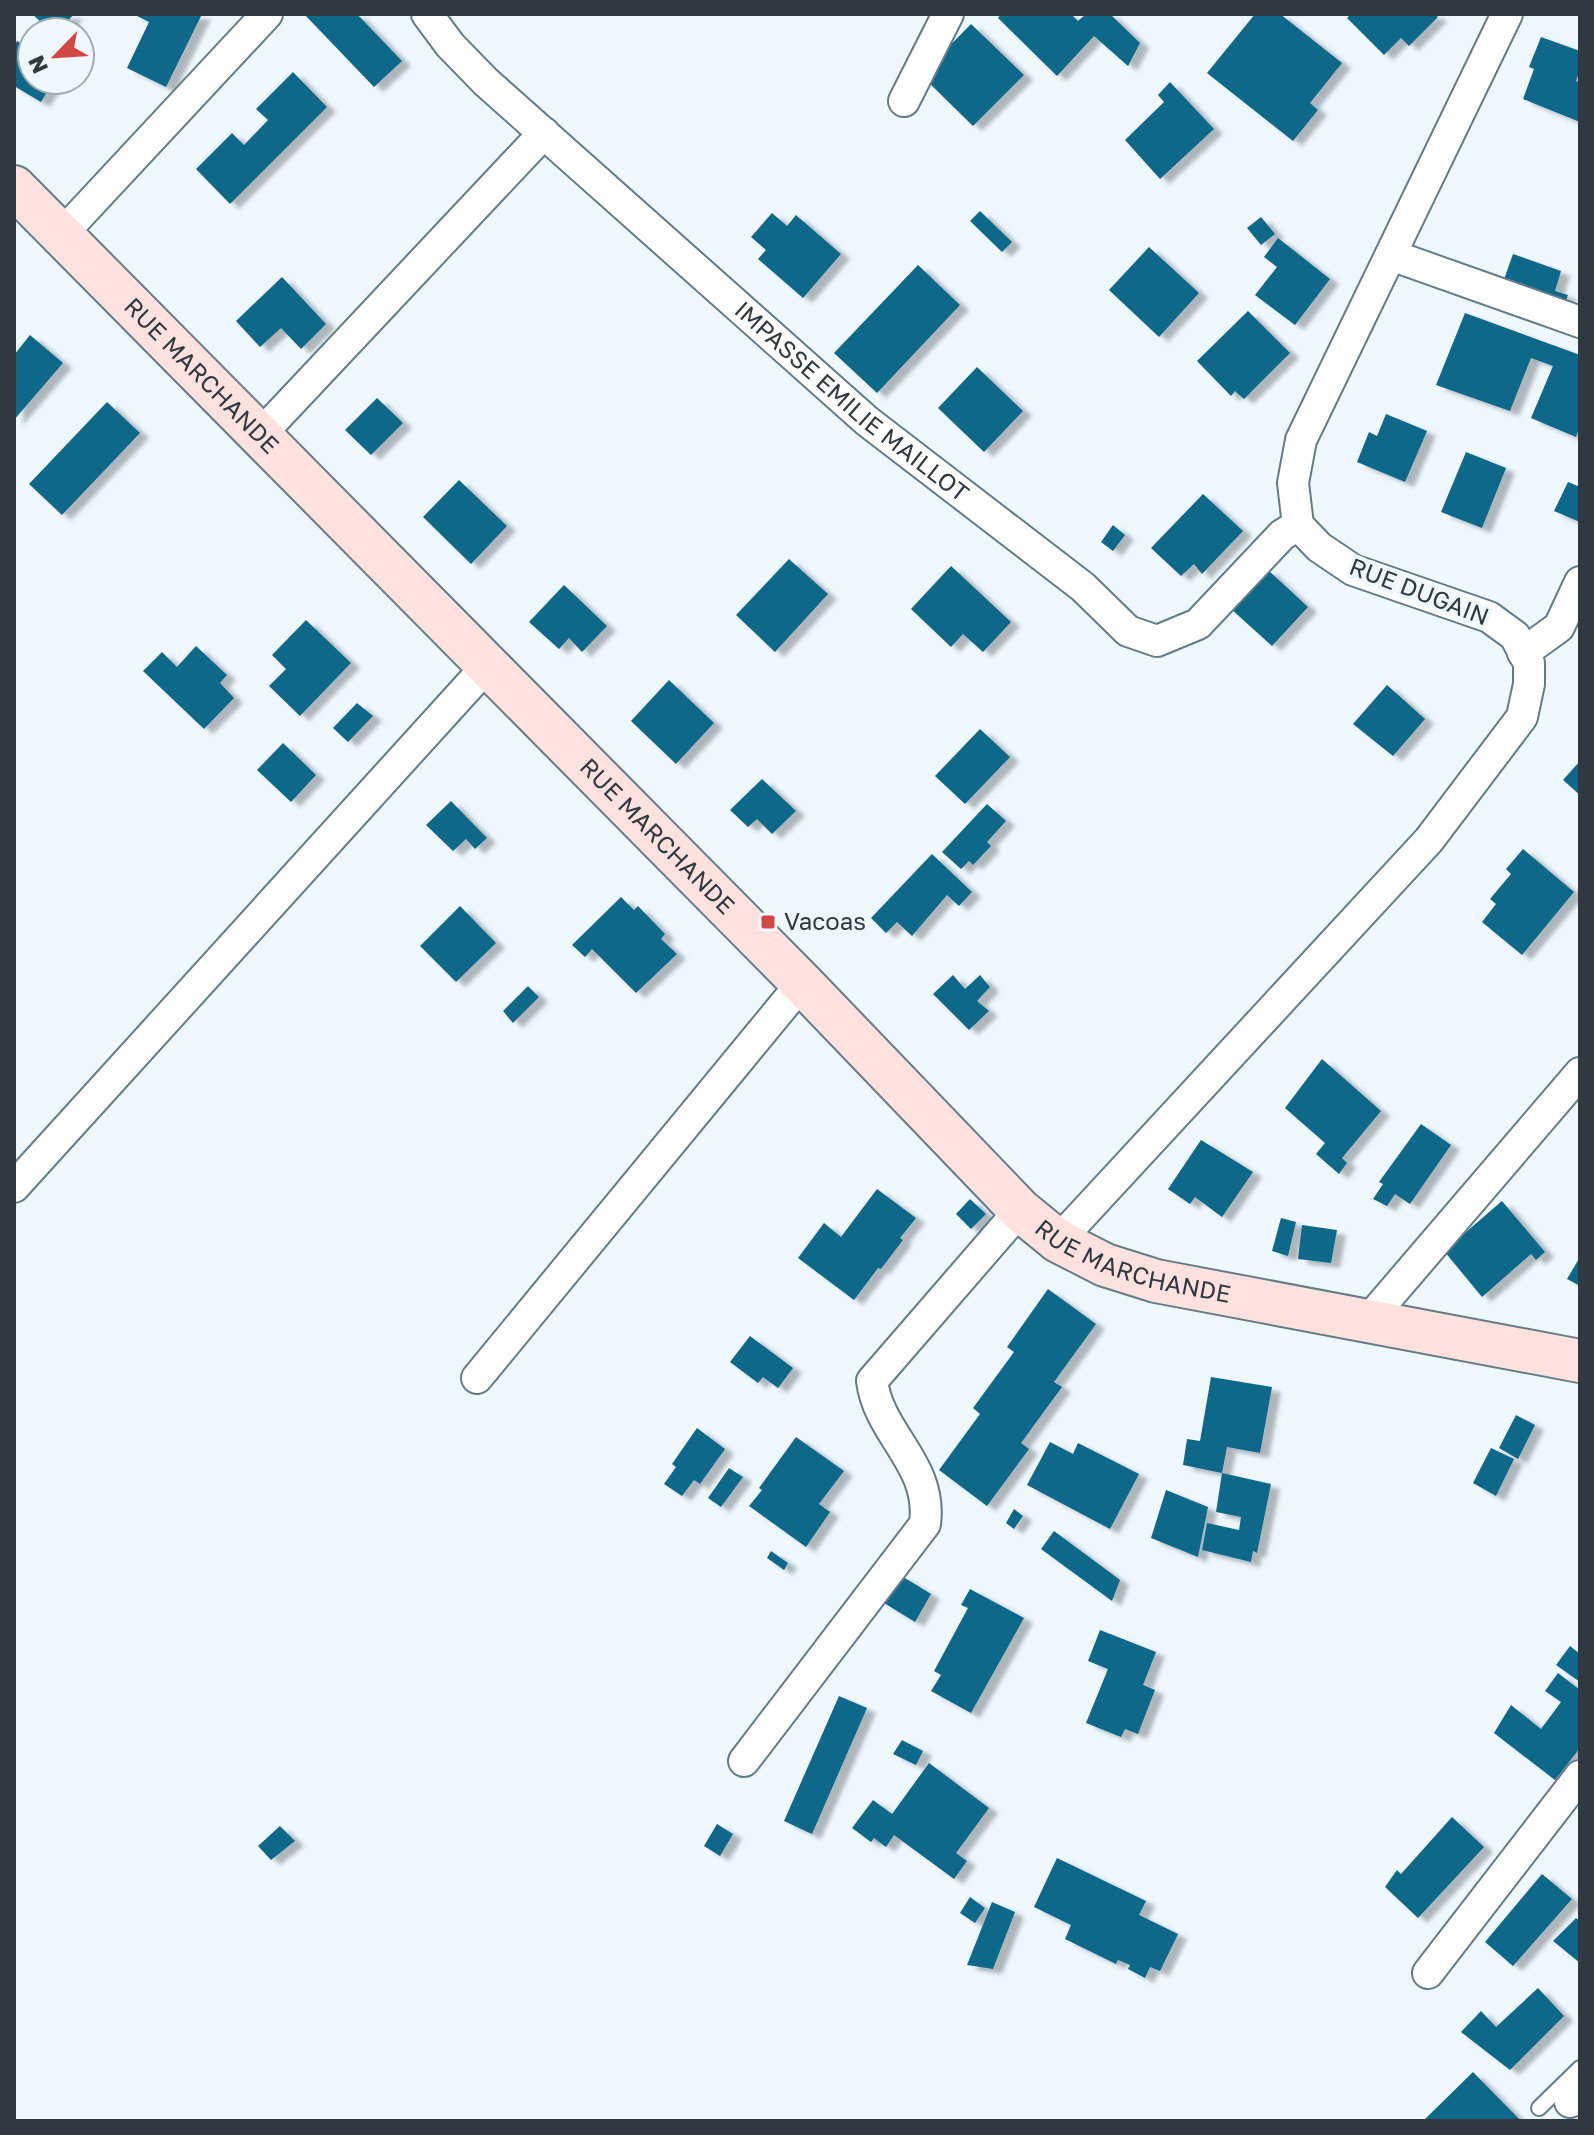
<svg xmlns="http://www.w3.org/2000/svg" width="1594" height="2135" viewBox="0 0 1594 2135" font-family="'Golos Text',sans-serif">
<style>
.building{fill:#0f678a;filter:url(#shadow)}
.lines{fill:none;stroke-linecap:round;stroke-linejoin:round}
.lane-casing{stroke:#647b88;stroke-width:18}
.street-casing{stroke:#647b88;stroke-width:34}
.secondary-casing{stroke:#647b88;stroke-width:46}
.lane{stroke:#fff;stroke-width:14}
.street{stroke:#fff;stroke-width:30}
.secondary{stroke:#ffe2df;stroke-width:42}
.poi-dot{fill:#d44641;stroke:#eef8fe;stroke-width:3}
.labels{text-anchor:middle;stroke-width:8;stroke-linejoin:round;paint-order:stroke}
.street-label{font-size:24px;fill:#2f393f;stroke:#eef8fe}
.poi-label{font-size:24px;fill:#2f393f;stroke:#eef8fe;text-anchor:start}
</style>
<defs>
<filter id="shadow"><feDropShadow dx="9" dy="5" stdDeviation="2" flood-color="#0004"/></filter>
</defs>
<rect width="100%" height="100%" fill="#eef8fe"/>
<path class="building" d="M32 14H74L58 32H52Z
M133 14H202L166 87 127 68 149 22Z
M304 14H357L402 61 374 87Z
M1001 14H1071L1078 21 1086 14H1110L1140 43 1128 66 1094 36 1057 76 998 18Z
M1255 14H1280L1342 63 1310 103 1318 110 1293 141 1207 73Z
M1351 14H1435L1438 17 1409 46 1401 38 1384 55 1347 18Z
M971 24 1024 75 973 126 921 75Z
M1541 37 1580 51V70L1576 81 1580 83V122L1523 99 1534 69 1529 67Z
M17 41 32 49V80H54L41 102 14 86V46Z
M293 72 327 107 230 204 196 169 232 133 244 145 268 120 256 109Z
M1170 82 1214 129 1160 179 1125 140 1164 102 1158 95Z
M980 211 1012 242 1002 252 970 221Z
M772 213 787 226 796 215 841 254 803 298 758 259 766 250 751 237Z
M1261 217 1275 234 1261 245 1247 228Z
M1278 238 1330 279 1295 325 1255 295 1277 267 1264 257Z
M1149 247 1199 293 1159 337 1109 290Z
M1513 254 1561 271 1555 291 1568 295 1563 309 1501 288Z
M918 265 960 305 877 393 834 353Z
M282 277 326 324 301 349 281 328 260 347 236 321Z
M1248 311 1290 353 1244 399 1235 391 1231 396 1197 361Z
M1465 313 1580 355V426L1576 437 1531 418 1553 366 1531 358 1510 411 1436 385Z
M30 335 63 363 14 420V355Z
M977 367 1023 411 984 452 938 408Z
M377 398 403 423 371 455 345 430Z
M107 402 140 433 62 515 29 484Z
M1386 414 1427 431 1405 482 1357 462 1369 432 1377 436Z
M1466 452 1506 468 1482 528 1441 512Z
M459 480 507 526 471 564 423 517Z
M1568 482 1580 487V522L1554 511Z
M1203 494 1243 531 1202 574 1194 564 1181 576 1151 548Z
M1113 525 1125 535 1113 551 1101 542Z
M789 559 828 594 775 652 736 615Z
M951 566 1011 622 983 652 963 634 951 647 911 609Z
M1267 569 1308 607 1272 646 1230 608Z
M564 585 607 626 582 652 569 638 559 649 529 622Z
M306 620 351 663 300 716 269 686 286 669 272 655Z
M196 646 227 675 220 683 234 698 204 729 143 671 162 652 177 667Z
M669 680 714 723 676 764 631 721Z
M1387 685 1425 719 1393 756 1353 724Z
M357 703 373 716 348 742 333 728Z
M980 729 1010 757 965 804 935 776Z
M283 743 316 775 291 802 257 770Z
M1580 761V795L1563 780Z
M762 779 796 811 772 834 757 819 748 827 730 810Z
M451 801 487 838 475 849 466 839 453 851 426 825Z
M987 804 1006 821 987 842 991 846 973 865 969 861 961 869 942 852Z
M1523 849 1574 892 1522 955 1482 922 1496 904 1490 899 1511 874 1506 869Z
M932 854 972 892 959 906 947 895 912 936 897 922 886 933 871 918Z
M621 897 634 910 638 906 665 934 661 939 677 954 636 993 592 949 585 957 572 945Z
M460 906 496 943 456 982 420 946Z
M953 975 965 989 980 975 990 987 977 1001 989 1011 969 1030 933 994Z
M528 986 539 997 513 1023 503 1011Z
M1322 1059 1381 1111 1342 1158 1347 1163 1339 1174 1316 1154 1325 1143 1285 1108Z
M1421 1124 1451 1145 1410 1204 1395 1194 1387 1206 1373 1199 1383 1184 1379 1182Z
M1201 1140 1253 1172 1222 1217 1195 1197 1190 1204 1168 1189Z
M877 1189 916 1218 900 1238 903 1240 881 1269 878 1268 854 1300 798 1258 824 1223 841 1237Z
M970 1199 986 1214 971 1229 956 1214Z
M1502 1201 1545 1252 1536 1260 1531 1254 1482 1297 1444 1251Z
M1281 1218 1296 1222 1288 1256 1272 1251Z
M1302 1225 1337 1230 1331 1263 1298 1259Z
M1580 1257V1286L1567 1279Z
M1048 1289 1096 1324 1054 1382 1062 1387 1021 1443 1029 1449 987 1506 939 1470 980 1414 973 1408 1014 1352 1007 1347Z
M750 1336 793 1368 778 1388 763 1377 758 1383 730 1362Z
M1211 1377 1272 1387 1260 1453 1227 1447 1222 1473 1271 1484 1257 1553 1253 1551 1251 1562 1202 1550 1207 1523 1239 1530 1241 1517 1216 1512 1222 1473 1183 1465 1187 1439 1200 1441Z
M1516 1415 1535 1425 1518 1459 1499 1448Z
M697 1428 725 1449 700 1484 694 1480 682 1496 664 1484 676 1467 672 1464Z
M796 1437 844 1471 819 1504 830 1512 806 1547 749 1506 762 1490 759 1488Z
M1050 1442 1073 1454 1078 1443 1139 1474 1110 1529 1027 1485Z
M1491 1448 1514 1459 1496 1496 1473 1483Z
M729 1468 743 1477 721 1507 708 1498Z
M1166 1490 1208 1507 1198 1557 1151 1538Z
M1014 1509 1023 1516 1014 1529 1006 1523Z
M1054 1531 1120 1580 1112 1601 1041 1549Z
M771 1551 788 1563 784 1570 767 1558Z
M900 1575 931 1594 915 1622 884 1603Z
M970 1589 1024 1618 971 1713 931 1691 941 1675 934 1671 968 1608 961 1605Z
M1100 1630 1156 1652 1143 1685 1155 1690 1138 1734 1125 1729 1121 1737 1086 1723 1108 1669 1088 1661Z
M1570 1646 1580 1654V1682L1556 1665Z
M1558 1673 1580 1690V1748L1555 1780 1494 1733 1511 1705 1541 1729 1561 1702 1545 1691Z
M839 1696 867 1708 812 1834 784 1821Z
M902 1740 923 1751 916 1765 893 1754Z
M929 1763 989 1808 956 1853 967 1861 954 1879 894 1835 886 1847 874 1838 871 1842 852 1828 873 1800 892 1814Z
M1452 1817 1484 1847 1418 1918 1385 1887 1397 1870 1401 1874Z
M717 1824 733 1834 720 1856 704 1846Z
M280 1826 295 1841 271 1860 258 1846Z
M1057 1858 1146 1901 1139 1915 1178 1934 1160 1971 1150 1967 1145 1978 1128 1969 1130 1965 1118 1960 1116 1964 1065 1939 1071 1925 1034 1907Z
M1542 1874 1572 1899 1513 1966 1485 1942Z
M970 1897 985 1908 975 1923 960 1913Z
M992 1902 1015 1912 993 1969 967 1965Z
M1576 1918 1580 1921V1963L1553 1941Z
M1538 1988 1564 2016 1510 2070 1461 2032 1481 2011 1496 2027Z
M1473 2072 1521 2121H1423Z"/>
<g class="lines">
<g class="lane-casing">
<path id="lane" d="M1539 2108 1580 2068"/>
</g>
<g class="street-casing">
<g id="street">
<path id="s1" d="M427 14 450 45 486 82 867 421 1083 587 1128 631 1157 641 1198 624 1282 535 1298 525"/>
<path d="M904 101 948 14"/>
<path d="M61 235 267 14"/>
<path d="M1391 255 1580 322"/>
<path d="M259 436 544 133"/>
<path d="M1523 653 1559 627 1580 582"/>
<path d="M14 1187 487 666"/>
<path d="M1058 1241 1429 840 1522 717 1529 684V663L1515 636 1489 617 1353 570 1319 547 1298 525 1293 483 1301 440 1507 14"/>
<path d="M1366 1323 1580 1073"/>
<path d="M477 1378 802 983"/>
<path d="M744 1761 925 1524C933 1464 879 1435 872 1381L1020 1210"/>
<path d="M1428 1973 1580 1776"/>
<path d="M1570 2102 1580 2092"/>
</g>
</g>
<g class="secondary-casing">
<g id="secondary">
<path id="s2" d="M14 187 802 983 1020 1210 1058 1241 1105 1265 1156 1281 1580 1361"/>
</g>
</g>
<use href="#lane" class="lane"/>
<use href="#street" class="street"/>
<use href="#secondary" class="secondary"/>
</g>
<rect class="poi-dot" x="760" y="914" width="16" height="16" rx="4"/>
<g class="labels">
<g class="street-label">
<text dy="8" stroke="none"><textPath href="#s2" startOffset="266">RUE MARCHANDE</textPath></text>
<text dy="8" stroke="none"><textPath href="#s1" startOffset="576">IMPASSE EMILIE MAILLOT</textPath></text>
<text transform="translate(1419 592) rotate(21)" y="8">RUE DUGAIN</text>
<text dy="8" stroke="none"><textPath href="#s2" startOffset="914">RUE MARCHANDE</textPath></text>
<text dy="8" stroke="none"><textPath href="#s2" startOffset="1562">RUE MARCHANDE</textPath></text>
</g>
<g class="poi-label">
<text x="784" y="930">Vacoas</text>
</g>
</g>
<rect width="1594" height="2135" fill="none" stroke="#2f393f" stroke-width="32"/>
<g transform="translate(56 56) rotate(245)"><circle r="38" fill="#eef8fe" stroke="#a2acb2" stroke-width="2"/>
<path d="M0-6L14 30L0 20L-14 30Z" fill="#d44641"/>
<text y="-12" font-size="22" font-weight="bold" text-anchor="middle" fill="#2f393f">N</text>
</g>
</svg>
